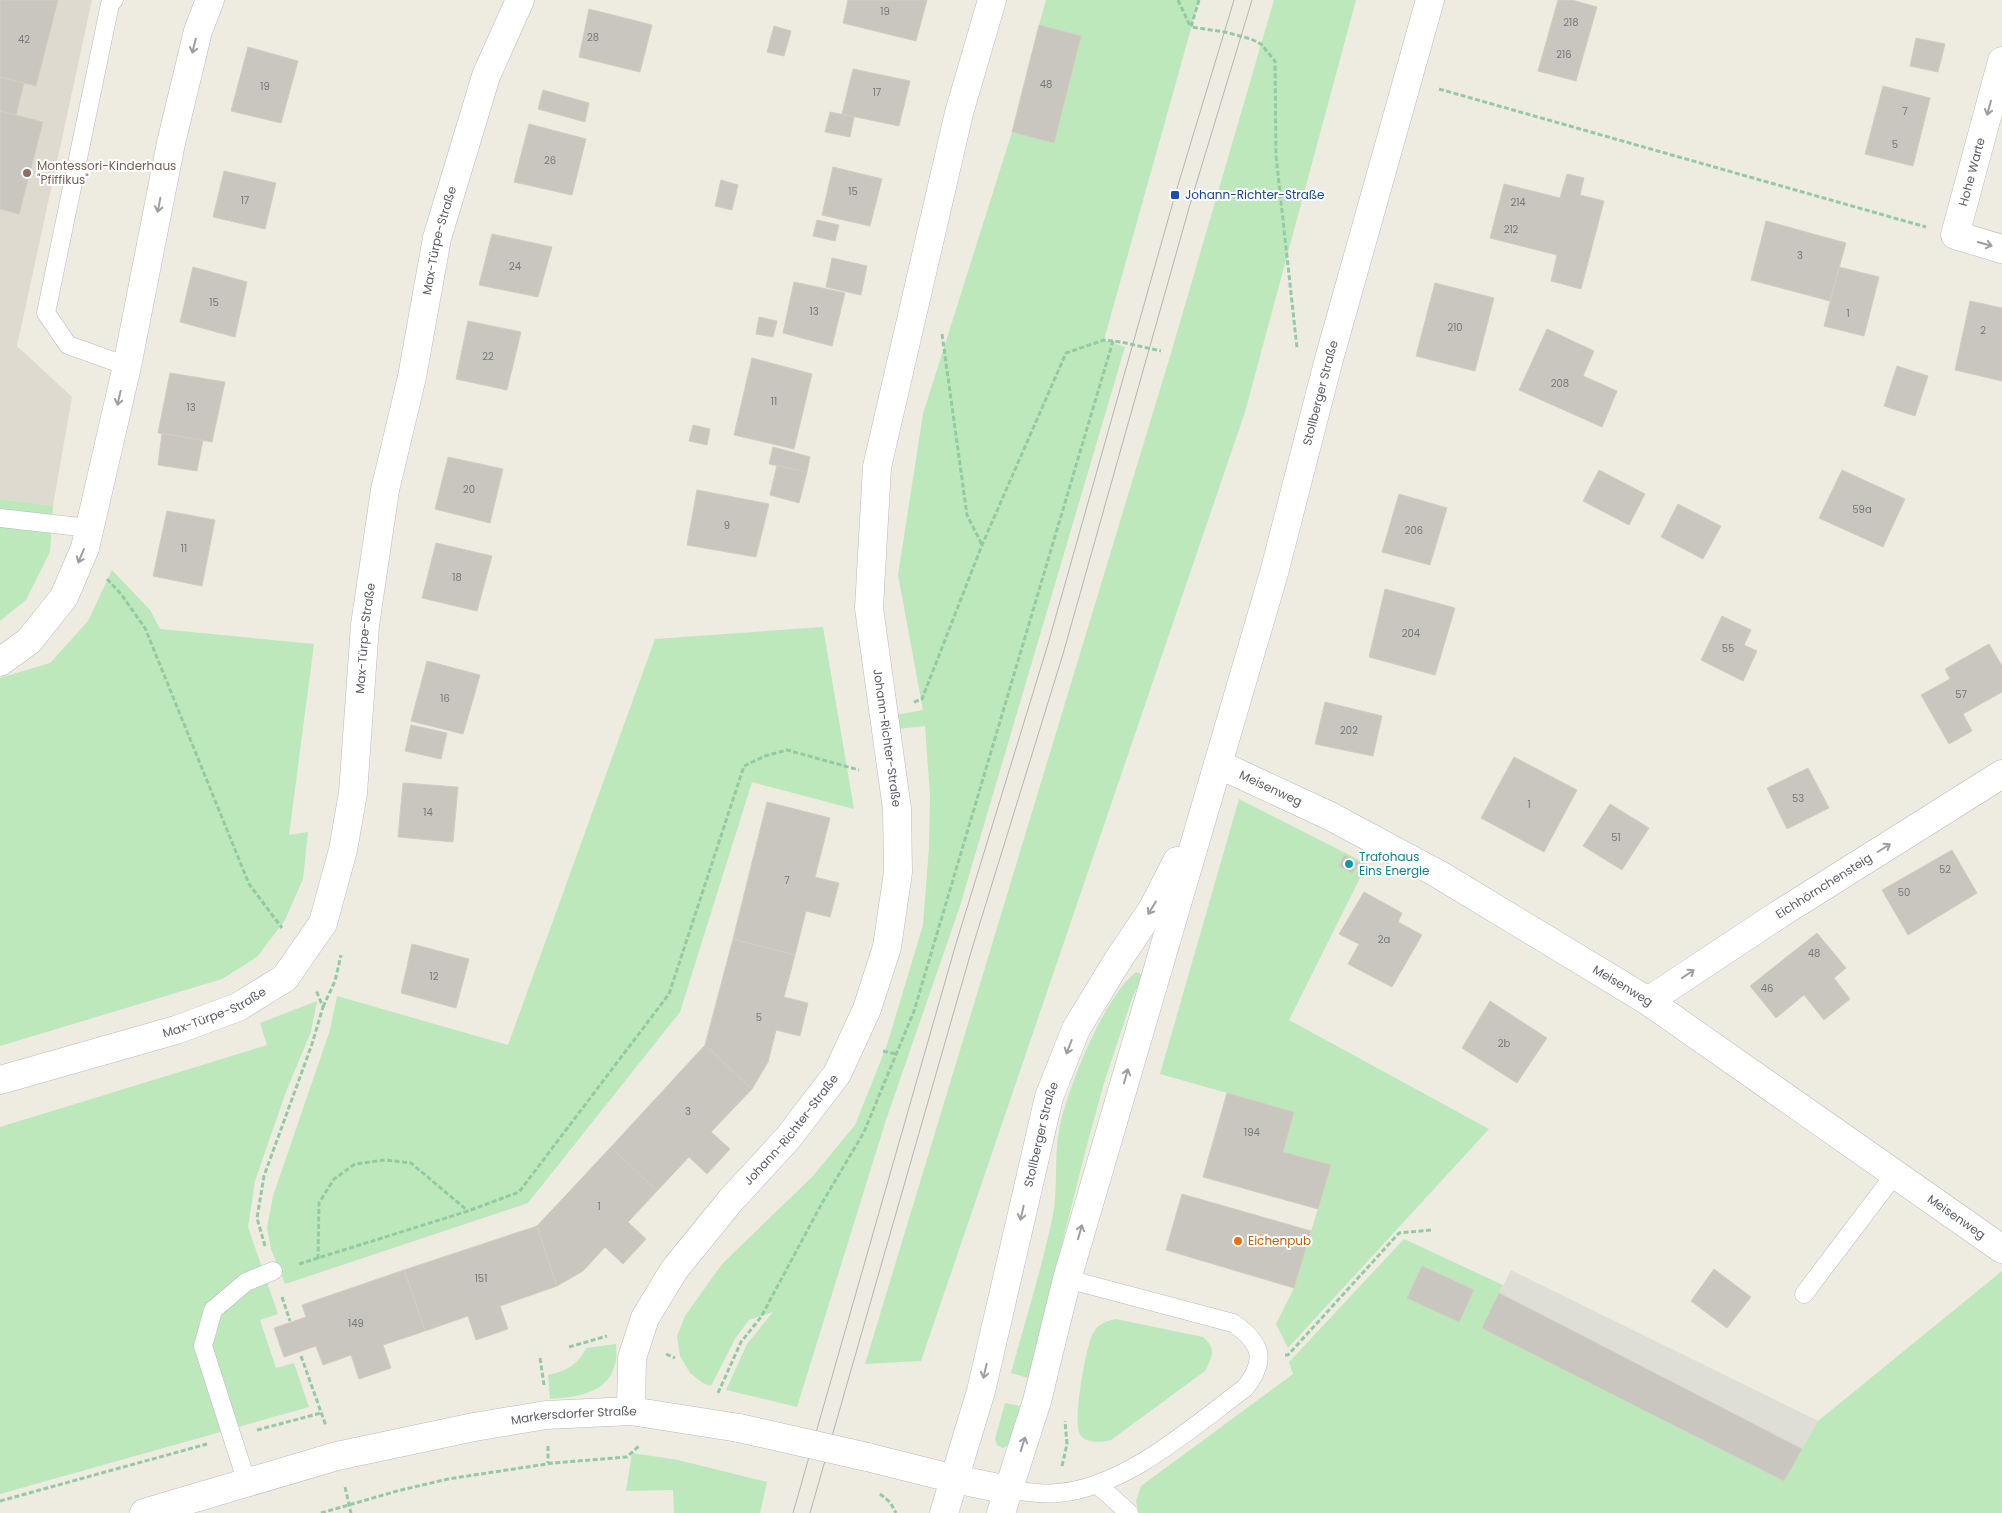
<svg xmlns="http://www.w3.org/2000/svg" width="2002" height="1513" viewBox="0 0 2002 1513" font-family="Poppins,sans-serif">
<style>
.industrial{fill:#deddd6}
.education{fill:#dedad0}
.green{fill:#bde8bc}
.building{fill:#c9c6bf;stroke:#d3cdbf}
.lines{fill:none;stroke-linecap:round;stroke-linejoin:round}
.service-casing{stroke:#b7babf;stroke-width:19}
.minor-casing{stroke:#b7babf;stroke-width:29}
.tertiary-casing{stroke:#b7babf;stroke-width:29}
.secondary-casing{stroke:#b7bbc1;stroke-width:29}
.path{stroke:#94caa3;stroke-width:3;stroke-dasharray:5 2.5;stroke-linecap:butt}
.service{stroke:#fff;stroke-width:18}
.minor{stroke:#fff;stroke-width:28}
.tertiary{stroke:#fff;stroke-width:28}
.secondary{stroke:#fff;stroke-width:28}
.tram{stroke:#b3b4b5;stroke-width:1}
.tertiary-bridge-casing{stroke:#b7babf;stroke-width:29;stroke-linecap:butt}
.tertiary-bridge{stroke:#fff;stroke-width:28}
.oneway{stroke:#9c9ea2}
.education-dot{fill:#8d6e63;stroke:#fff;stroke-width:2}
.transit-dot{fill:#1a4fb4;stroke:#fff;stroke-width:2}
.culture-dot{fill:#0f9aa8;stroke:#fff;stroke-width:2}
.food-dot{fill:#e8710a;stroke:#fff;stroke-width:2}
.labels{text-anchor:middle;stroke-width:4;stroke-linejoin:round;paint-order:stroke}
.number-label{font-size:10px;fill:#76787b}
.education-label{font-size:12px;fill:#785e54;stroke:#fff;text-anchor:start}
.street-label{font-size:12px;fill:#5a5e64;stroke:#fff}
.transit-label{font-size:12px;fill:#164399;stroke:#fff;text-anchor:start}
.culture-label{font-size:12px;fill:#0d838f;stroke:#fff;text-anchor:start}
.food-label{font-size:12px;fill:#c56008;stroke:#fff;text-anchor:start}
</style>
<rect width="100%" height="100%" fill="#eeebe1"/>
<path class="industrial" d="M1511 1270 1818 1421 1784 1481 1482 1328Z"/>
<path class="education" d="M0 0H92L17 346 72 397 53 506 0 499Z"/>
<path class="green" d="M1046 0H1199L1104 340 1125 347 960 906 886 1120 797 1407 726 1390 747 1344 773 1312 749 1320 735 1339 711 1386 703 1383 690 1373 680 1356 677 1336 685 1316 722 1264 812 1177 855 1125 887 1045 923 925 929 847 930 795 925 726 898 729 896 715 923 710 898 575 923 414 1012 132 1054 142 1081 36 1039 25Z
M1274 0H1356L1245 412 921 1361 865 1364 1171 353Z
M0 499 53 506 50 552 26 600 0 621Z
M112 570 150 610 160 629 314 644 289 835 308 832 303 879 285 920 257 957 222 979 0 1046V678L50 663 88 621Z
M823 627 854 809 752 782 680 1012 528 1203 285 1284 271 1249 267 1228 273 1196 330 1030 337 996 508 1045 655 639Z
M1239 799 1367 864 1289 1020 1489 1129 1288 1348 1276 1324 1294 1288 1331 1165 1283 1152 1294 1112 1160 1074Z
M1136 972 1141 974V980L1133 996 1104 1083 1087 1145 1028 1378 1011 1373C1025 1321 1042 1268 1053 1215 1058 1187 1054 1159 1059 1131 1066 1091 1104 997 1136 972Z
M317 1001 311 1032 287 1089 255 1181 248 1227 278 1314 260 1320 276 1368 294 1363 309 1407 0 1494V1127L267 1045 260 1023Z
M1404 1239 1503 1285 1483 1327 1784 1481 1818 1421 2002 1271V1513H1139L1136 1501 1141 1486 1293 1374 1289 1362Z
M1116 1319 1203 1337C1216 1348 1213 1357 1205 1371L1111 1440C1102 1442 1088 1444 1081 1436 1071 1426 1086 1346 1093 1333 1098 1324 1106 1321 1116 1319Z
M616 1344C616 1350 617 1357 615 1364 608 1394 576 1397 550 1399L548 1375C566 1371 578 1365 586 1348Z
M1005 1403 1020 1406 1009 1444 1003 1448 997 1445 995 1439Z
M632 1453 678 1460 767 1482 760 1513H674L673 1490 626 1491Z"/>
<path class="building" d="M0 0H58L36 86 0 77Z
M848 0H927L916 41 843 23Z
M1558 0H1572L1597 7 1576 81 1538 71Z
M589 9 652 25 640 72 579 57Z
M1039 25 1081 36 1054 143 1012 132Z
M774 26 791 31 784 56 767 52Z
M1916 38 1945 44 1938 72 1910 66Z
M248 47 298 61 281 123 231 111Z
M853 69 910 81 899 126 842 114Z
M0 77 24 83 16 115 0 111Z
M1883 86 1930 98 1913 166 1865 154Z
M543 90 589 103 585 122 538 109Z
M0 111 43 122 19 214 0 209Z
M830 112 854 117 850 137 825 132Z
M529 124 586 139 572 195 514 182Z
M833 167 882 179 870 226 822 215Z
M224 171 276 183 265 229 213 217Z
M1567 174 1584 178 1580 195 1604 201 1581 289 1551 281 1557 255 1490 238 1504 184 1560 198Z
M721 180 738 185 732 210 715 206Z
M817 220 839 225 835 241 813 236Z
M1766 221 1846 243 1830 301 1751 280Z
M492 234 552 247 538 297 479 285Z
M832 258 867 266 861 295 826 287Z
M193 267 247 282 235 337 180 322Z
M1839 267 1879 277 1864 336 1824 326Z
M794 282 845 293 832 346 783 333Z
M1435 283 1494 298 1475 371 1416 356Z
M1970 301 2002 308V381L1955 370Z
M759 317 777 321 773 337 756 334Z
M468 321 521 332 507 390 456 379Z
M1547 329 1594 351 1583 376 1617 391 1602 427 1519 390Z
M752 358 812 374 794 449 734 435Z
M1897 366 1928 376 1915 416 1884 406Z
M170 373 225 382 212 442 158 433Z
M693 425 710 429 707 445 689 441Z
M162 433 203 440 197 471 158 465Z
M773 447 810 457 807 472 769 464Z
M448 457 503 469 490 523 435 509Z
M777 465 807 472 799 503 770 495Z
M1599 470 1645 494 1629 525 1583 501Z
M1842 470 1905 499 1883 547 1819 518Z
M697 490 769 504 756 557 687 545Z
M1399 494 1447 508 1430 565 1382 552Z
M1678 504 1721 526 1703 559 1661 537Z
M167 511 215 520 202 586 153 576Z
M436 543 492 556 477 611 422 598Z
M1385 589 1455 608 1435 675 1369 657Z
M1722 616 1751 630 1744 645 1757 651 1743 681 1701 660Z
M1989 644 2002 666V692L1963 714 1972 731 1949 744 1921 695 1950 679 1945 669Z
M427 661 480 675 463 734 411 721Z
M1325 702 1382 716 1373 756 1315 744Z
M411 725 447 733 441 759 405 751Z
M1514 757 1577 790 1544 852 1481 818Z
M1808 768 1829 808 1787 829 1767 788Z
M403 783 458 787 453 842 398 837Z
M767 802 830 818 815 877 839 883 830 917 806 911 795 955 733 939Z
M1610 804 1649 828 1622 870 1583 846Z
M1952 850 1977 893 1908 935 1882 890Z
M1344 855 1359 863 1352 873 1339 866Z
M1364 892 1402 913 1398 922 1422 935 1392 987 1348 964 1359 944 1339 934Z
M1817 933 1846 968 1834 978 1850 999 1824 1020 1804 995 1776 1018 1750 986Z
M733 939 795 955 784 997 808 1003 800 1036 776 1030 768 1062 752 1089 705 1045Z
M412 944 469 959 456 1008 401 993Z
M1490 1001 1547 1038 1517 1083 1462 1048Z
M705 1045 752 1089 711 1132 730 1149 707 1174 689 1157 657 1191 611 1147Z
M1227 1093 1294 1112 1283 1152 1331 1165 1318 1209 1203 1177Z
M611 1147 657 1191 628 1222 646 1239 623 1264 605 1247 583 1271 557 1286 537 1226Z
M1182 1194 1311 1231 1294 1288 1166 1250Z
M537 1226 557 1286 500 1306 508 1329 476 1340 468 1316 425 1331 404 1270Z
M1422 1266 1474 1290 1459 1322 1407 1298Z
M1714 1269 1751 1297 1727 1328 1691 1301Z
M404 1270 425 1331 383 1345 391 1368 359 1379 351 1355 323 1365 316 1346 284 1357 274 1328 306 1317 302 1305Z
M1499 1293 1802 1449 1784 1481 1482 1328Z"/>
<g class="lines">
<g class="service-casing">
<path id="service" d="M114 0 110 4 46 313 68 345 127 366
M0 518 89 528
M1804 1294 1895 1174
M247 1483 203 1346 213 1310 246 1282 273 1271
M1098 1485 1129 1513
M1008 1490C1024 1491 1042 1495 1058 1493 1126 1487 1191 1428 1245 1388 1267 1360 1262 1343 1233 1323L1067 1279"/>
</g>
<g class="minor-casing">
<g id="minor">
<path d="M2002 61 1955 235 2002 249"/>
<path d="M0 662 29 641 64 597 85 548 127 366 171 143 198 31 210 0"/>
<path id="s1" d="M1218 764 1330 816 1440 875 1648 1001 2002 1249"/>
<path id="s2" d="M1648 1001 1778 915 2002 774"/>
<path id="s3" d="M0 1080 176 1030 238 1007 285 978 323 923 343 850 353 793 365 625 385 490 412 377 437 238 486 76 520 0"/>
<path id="s4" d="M631 1411 632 1358 645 1318 674 1270 731 1200 788 1138 837 1074 867 1009 887 947 898 872 897 809 869 608 877 467 959 113 992 0"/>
</g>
</g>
<g class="tertiary-casing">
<g id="tertiary">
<path d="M867 1457 955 1479 1008 1490"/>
<path id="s5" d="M144 1513 337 1456 474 1427 546 1415 631 1411 739 1428"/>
</g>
</g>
<g class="secondary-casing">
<g id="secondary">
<path id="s6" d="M944 1513 981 1391 1049 1097 1076 1029 1118 960 1153 908 1177 861"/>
<path id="s7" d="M1001 1513 1037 1401 1067 1279 1274 573 1329 359 1430 0"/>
</g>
</g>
<path class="path" d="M1178 0 1190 26
M1199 0 1191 27 1225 32 1251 39 1261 44 1275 61 1276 156 1297 348
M1439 89 1926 227
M942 334 967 515 982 545
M107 579 121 594 145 628 249 884 282 928
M914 702 922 699 982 545 1066 353 1104 340 1121 342 1161 351
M323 1007 335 981 341 955
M883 1051 896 1054
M265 1246 257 1218 264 1176 312 1044 323 1007 316 990
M318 1259 319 1203 334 1179 355 1164 385 1160 411 1163 468 1211
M299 1264 468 1211 519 1192 669 994 744 766 765 756 787 750 859 770
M282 1297 290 1321
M569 1347 607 1336
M666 1354 675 1358
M1285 1355H1288L1399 1233 1431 1230
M301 1356 326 1426
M540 1358 544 1385
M718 1393 741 1342 761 1317 822 1203 864 1132 914 1011 1113 341
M257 1430 321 1413
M548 1446V1463
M1062 1466 1067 1444 1065 1421
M345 1487 351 1513
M880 1494 890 1502 896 1513
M0 1501 207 1444
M321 1513 397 1491 448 1479 553 1463 627 1457 640 1445"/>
<use href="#service" class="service"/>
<use href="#minor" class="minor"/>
<use href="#tertiary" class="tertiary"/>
<use href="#secondary" class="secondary"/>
<path class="tram" d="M793 1513 955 947 1048 644 1175 195 1234 0
M810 1513 971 952 1063 654 1191 201 1252 0"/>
<g class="tertiary-bridge-casing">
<path id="tertiary-bridge" d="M739 1428 867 1457"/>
</g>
<use href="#tertiary-bridge" class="tertiary-bridge"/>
</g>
<defs><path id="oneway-shaft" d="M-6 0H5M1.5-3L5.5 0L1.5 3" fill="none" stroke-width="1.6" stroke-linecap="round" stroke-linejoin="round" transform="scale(1.25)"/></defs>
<g class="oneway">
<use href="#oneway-shaft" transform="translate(194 46) rotate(104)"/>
<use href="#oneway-shaft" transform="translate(1989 108) rotate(105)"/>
<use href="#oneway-shaft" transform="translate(159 205) rotate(101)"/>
<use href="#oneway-shaft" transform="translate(1985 244) rotate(16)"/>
<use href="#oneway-shaft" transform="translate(119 398) rotate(103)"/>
<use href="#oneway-shaft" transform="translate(81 556) rotate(113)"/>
<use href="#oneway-shaft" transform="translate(1884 848) rotate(-32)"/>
<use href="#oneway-shaft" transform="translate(1152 908) rotate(121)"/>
<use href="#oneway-shaft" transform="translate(1688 974) rotate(-34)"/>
<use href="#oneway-shaft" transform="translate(1069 1047) rotate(111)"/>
<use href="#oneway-shaft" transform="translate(1126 1076) rotate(-74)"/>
<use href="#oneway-shaft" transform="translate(1022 1213) rotate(103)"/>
<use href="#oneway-shaft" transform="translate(1080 1232) rotate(-74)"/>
<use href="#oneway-shaft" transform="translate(985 1371) rotate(103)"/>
<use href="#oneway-shaft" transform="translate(1023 1444) rotate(-72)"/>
</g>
<circle class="education-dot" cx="27" cy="173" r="5"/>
<rect class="transit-dot" x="1170" y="190" width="10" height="10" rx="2.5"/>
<circle class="culture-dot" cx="1349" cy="864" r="5"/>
<circle class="food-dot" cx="1238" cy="1241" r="5"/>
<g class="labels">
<g class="number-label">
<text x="885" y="15">19</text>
<text x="1571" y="26">218</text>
<text x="593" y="41">28</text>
<text x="24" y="43">42</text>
<text x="1564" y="58">216</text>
<text x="1046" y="88">48</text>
<text x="265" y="90">19</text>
<text x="877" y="96">17</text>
<text x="1905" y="115">7</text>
<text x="1895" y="148">5</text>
<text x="550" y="164">26</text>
<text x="853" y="195">15</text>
<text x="245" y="204">17</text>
<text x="1518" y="206">214</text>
<text x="1511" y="233">212</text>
<text x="1800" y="259">3</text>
<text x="515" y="270">24</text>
<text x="214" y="306">15</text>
<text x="814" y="315">13</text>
<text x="1848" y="317">1</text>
<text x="1455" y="331">210</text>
<text x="1983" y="334">2</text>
<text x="488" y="360">22</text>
<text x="1560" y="387">208</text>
<text x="774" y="405">11</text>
<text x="191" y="411">13</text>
<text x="469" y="493">20</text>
<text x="1862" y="513">59a</text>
<text x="727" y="529">9</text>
<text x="1414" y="534">206</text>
<text x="184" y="552">11</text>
<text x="457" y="581">18</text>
<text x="1411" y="637">204</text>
<text x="1728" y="652">55</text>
<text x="1961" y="698">57</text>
<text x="445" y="702">16</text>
<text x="1349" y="734">202</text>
<text x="1798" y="802">53</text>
<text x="1529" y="808">1</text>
<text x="428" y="816">14</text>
<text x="1616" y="841">51</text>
<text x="1945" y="873">52</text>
<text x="787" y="884">7</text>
<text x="1904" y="896">50</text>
<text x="1384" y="943">2a</text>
<text x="1814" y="957">48</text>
<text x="434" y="980">12</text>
<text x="1767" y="992">46</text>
<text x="759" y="1021">5</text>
<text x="1504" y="1047">2b</text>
<text x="688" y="1115">3</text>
<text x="1252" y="1136">194</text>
<text x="599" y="1210">1</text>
<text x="481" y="1282">151</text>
<text x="356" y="1327">149</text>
</g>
<g class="education-label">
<text x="37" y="170">Montessori-Kinderhaus<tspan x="37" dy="14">"Pfiffikus"</tspan></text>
</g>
<g class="street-label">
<text transform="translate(1972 172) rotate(-75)" y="4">Hohe Warte</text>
<text dy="4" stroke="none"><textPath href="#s3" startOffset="1065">Max-Türpe-Straße</textPath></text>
<text dy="4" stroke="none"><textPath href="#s7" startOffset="1165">Stollberger Straße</textPath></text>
<text dy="4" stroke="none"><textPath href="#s3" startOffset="660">Max-Türpe-Straße</textPath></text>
<text transform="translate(887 738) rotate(82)" y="4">Johann-Richter-Straße</text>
<text dy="4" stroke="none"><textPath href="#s1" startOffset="58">Meisenweg</textPath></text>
<text dy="4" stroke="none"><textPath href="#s2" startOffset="210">Eichhörnchensteig</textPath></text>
<text dy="4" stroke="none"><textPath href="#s1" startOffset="462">Meisenweg</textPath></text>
<text dy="4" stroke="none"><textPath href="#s3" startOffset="225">Max-Türpe-Straße</textPath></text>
<text dy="4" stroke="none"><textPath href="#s4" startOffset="334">Johann-Richter-Straße</textPath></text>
<text dy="4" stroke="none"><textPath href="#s6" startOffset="391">Stollberger Straße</textPath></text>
<text dy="4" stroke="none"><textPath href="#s1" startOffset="868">Meisenweg</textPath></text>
<text dy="4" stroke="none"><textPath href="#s5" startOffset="442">Markersdorfer Straße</textPath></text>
</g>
<g class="transit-label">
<text x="1185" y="199">Johann-Richter-Straße</text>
</g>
<g class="culture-label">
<text x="1359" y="861">Trafohaus<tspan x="1359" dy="14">Eins Energie</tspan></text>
</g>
<g class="food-label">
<text x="1248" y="1245">Eichenpub</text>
</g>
</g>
</svg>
